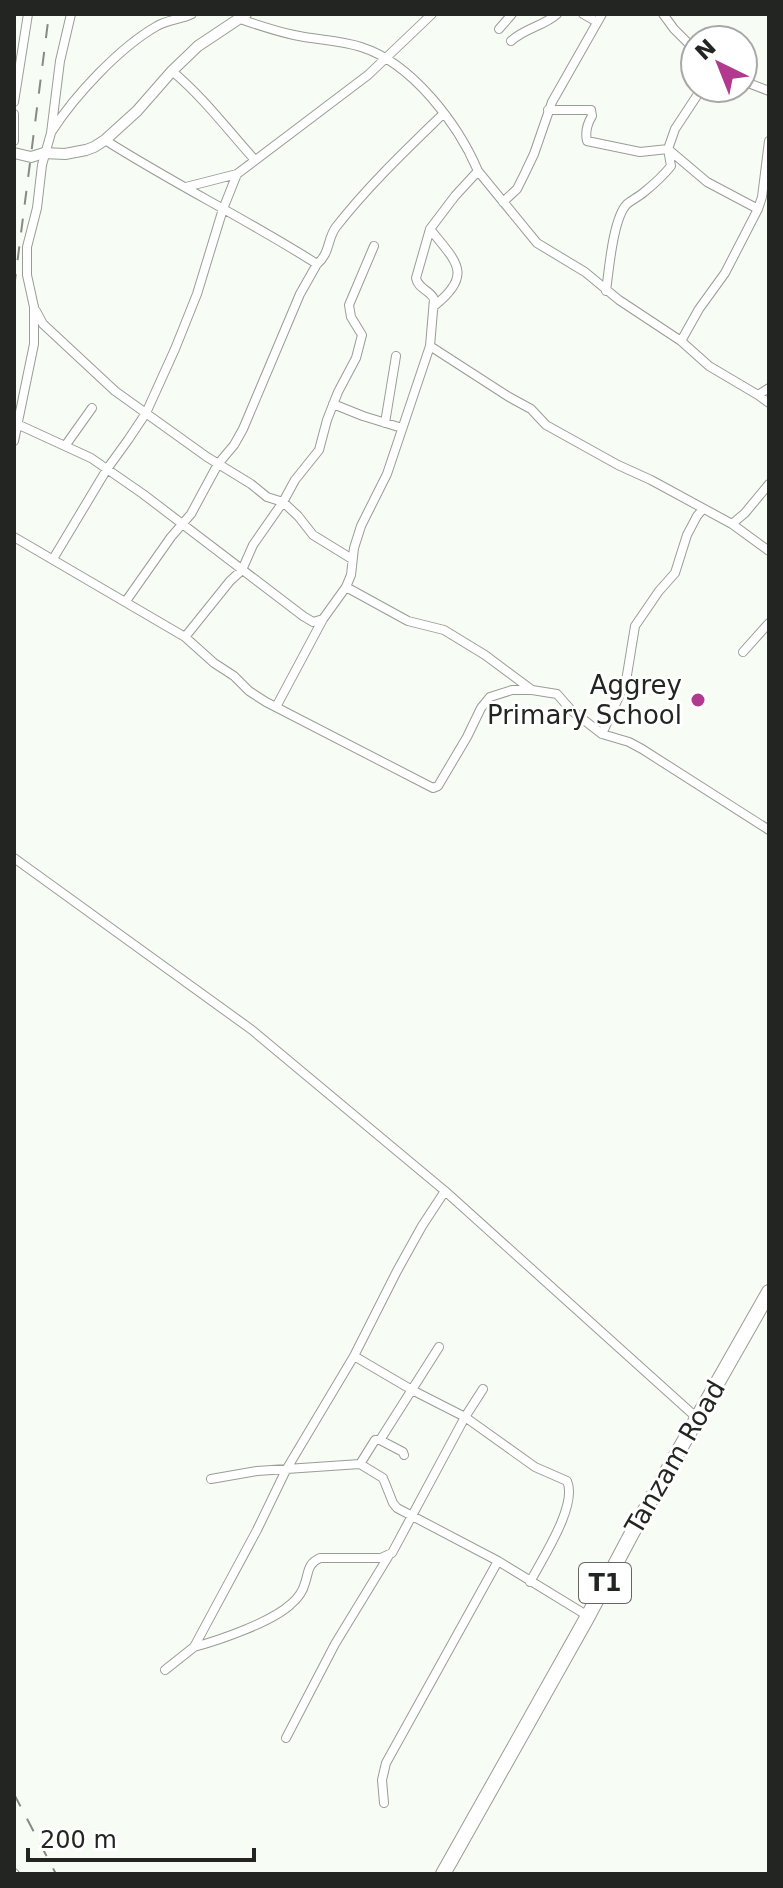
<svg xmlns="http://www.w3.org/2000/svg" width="783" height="1888" viewBox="0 0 783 1888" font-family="'DejaVu Sans',sans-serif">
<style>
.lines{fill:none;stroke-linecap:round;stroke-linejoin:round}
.minor-casing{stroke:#989d96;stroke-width:10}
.tertiary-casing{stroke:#989d96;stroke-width:12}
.trunk-casing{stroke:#989d96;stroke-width:16}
.minor{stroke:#fff;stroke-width:8}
.tertiary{stroke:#fff;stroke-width:10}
.trunk{stroke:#fff;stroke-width:14}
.rail{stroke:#868984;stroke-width:2;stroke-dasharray:14 14;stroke-linecap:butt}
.poi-dot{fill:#b1398e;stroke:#fff;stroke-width:3}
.labels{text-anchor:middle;stroke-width:6;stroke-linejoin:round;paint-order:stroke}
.shield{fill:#fff;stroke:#656664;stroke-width:2}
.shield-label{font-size:24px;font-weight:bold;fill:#232522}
.poi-label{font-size:26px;fill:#232522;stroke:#fff;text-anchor:end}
.street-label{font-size:26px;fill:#232522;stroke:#fff}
</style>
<rect width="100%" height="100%" fill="#f7fcf5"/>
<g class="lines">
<g class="minor-casing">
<path id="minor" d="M583 14 597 22
M663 14 674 29 695 50
M240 19C258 25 275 31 294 35 316 40 340 40 361 47 412 63 458 124 478 171L537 243 585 272 619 300 681 341 709 366 758 395 769 388
M499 29 512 14
M511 41C525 28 544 26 557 14
M172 71C205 99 226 128 254 159
M743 81 769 91
M14 102 28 14
M548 110H591L592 116C587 124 585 132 587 141L640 152 668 149 707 182 758 209
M14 114V141
M52 131C75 95 120 47 157 26 168 19 180 20 192 14
M105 140C174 184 248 220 317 264L300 294 243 429 234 445 218 464 191 514 171 537 126 601
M186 187 237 174 368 75 432 14
M503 202 517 189 524 175 534 154 552 102 602 14
M430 229C455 261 475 274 434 306
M317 264C330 254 327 239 336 227 368 186 406 150 443 114
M606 291C609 270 613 218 627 204 632 200 638 197 643 193 653 185 663 176 671 166L668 149 675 129 702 88
M36 311 43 324 115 391 207 457 251 484 267 497 283 502 298 516 313 535 352 559
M681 341 699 309 725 273 758 209 762 197 769 141
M430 346 509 397 531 409 546 425 618 465 651 480 732 524 769 551
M758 395 769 403
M333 404 363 416 402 428
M385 423 396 356
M17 424 91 458 143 494 303 616 313 622 323 619
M14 441 34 344V307L27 275V247L37 208 42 165 51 133 60 61 71 14
M65 446 92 408
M732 524 745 513 769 484
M14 537 185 637 214 663 234 676 249 691 266 702 433 788 438 786 467 737 481 708 490 697 512 690H532L557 694 571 710 602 734 629 742 642 749 769 830
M53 559 107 469 128 440 146 413 175 349 197 294 223 209 237 174
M346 587 408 621 444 630 485 655 532 690
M185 637 230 581 242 570 253 545 283 502 295 480 319 450 327 420 338 392 356 358 362 335 351 317 349 305 374 246
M743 652 769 623
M276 707 323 619 346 587 351 575 354 548 361 526 387 474 430 346 434 299C430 290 418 289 416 278L430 229 455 196 478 171
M602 734 626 681 635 626 659 591 675 573 687 535 697 516 703 509
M14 858 252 1030 445 1191 697 1418
M354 1356 412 1390 465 1417 535 1467 567 1481C578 1505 542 1559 530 1582
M380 1440 439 1347
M360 1464 375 1440H380L403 1452 404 1455
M211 1479 257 1471 360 1464 383 1478 393 1503 397 1508 498 1561 588 1616
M194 1647C220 1640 272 1622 291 1604 297 1599 303 1591 305 1583 309 1572 307 1564 320 1558H381L392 1553 465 1417 483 1389
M165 1670 194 1647 257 1530 286 1470 354 1356 397 1271 422 1226 445 1191
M286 1738 335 1644 388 1557
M384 1803 382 1780 386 1763 498 1561
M14 1873 15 1874"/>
</g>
<g class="tertiary-casing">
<path id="tertiary" d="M14 153 31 157 44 153 65 154 86 150 94 147 105 140 137 111 172 71 198 46 246 14"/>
</g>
<g class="trunk-casing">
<path id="trunk" d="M443 1874 588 1616 632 1533 769 1292"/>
</g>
<use href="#minor" class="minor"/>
<use href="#tertiary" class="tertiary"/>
<use href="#trunk" class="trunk"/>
<path class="rail" d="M14 288 49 14
M14 1794 56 1874"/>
</g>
<circle class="poi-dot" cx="698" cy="700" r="8"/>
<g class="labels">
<rect class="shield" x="579" y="1563" width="52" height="40" rx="6"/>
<g class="shield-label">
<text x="605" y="1591">T1</text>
</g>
<g class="poi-label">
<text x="682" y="694">Aggrey<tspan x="682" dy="30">Primary School</tspan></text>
</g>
<g class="street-label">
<text transform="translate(675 1457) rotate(-60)" y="9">Tanzam Road</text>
</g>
</g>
<rect width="783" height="1888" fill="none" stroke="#232522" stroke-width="32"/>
<g transform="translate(719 64) rotate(317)"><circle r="38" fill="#ffffff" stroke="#a7a8a7" stroke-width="2"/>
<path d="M0-6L14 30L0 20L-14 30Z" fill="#b1398e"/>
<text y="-12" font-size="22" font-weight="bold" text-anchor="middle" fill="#232522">N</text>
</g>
<path d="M28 1848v12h226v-12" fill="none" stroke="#232522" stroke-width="4"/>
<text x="40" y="1848" font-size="24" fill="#232522" stroke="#ffffff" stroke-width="6" paint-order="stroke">200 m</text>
</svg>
